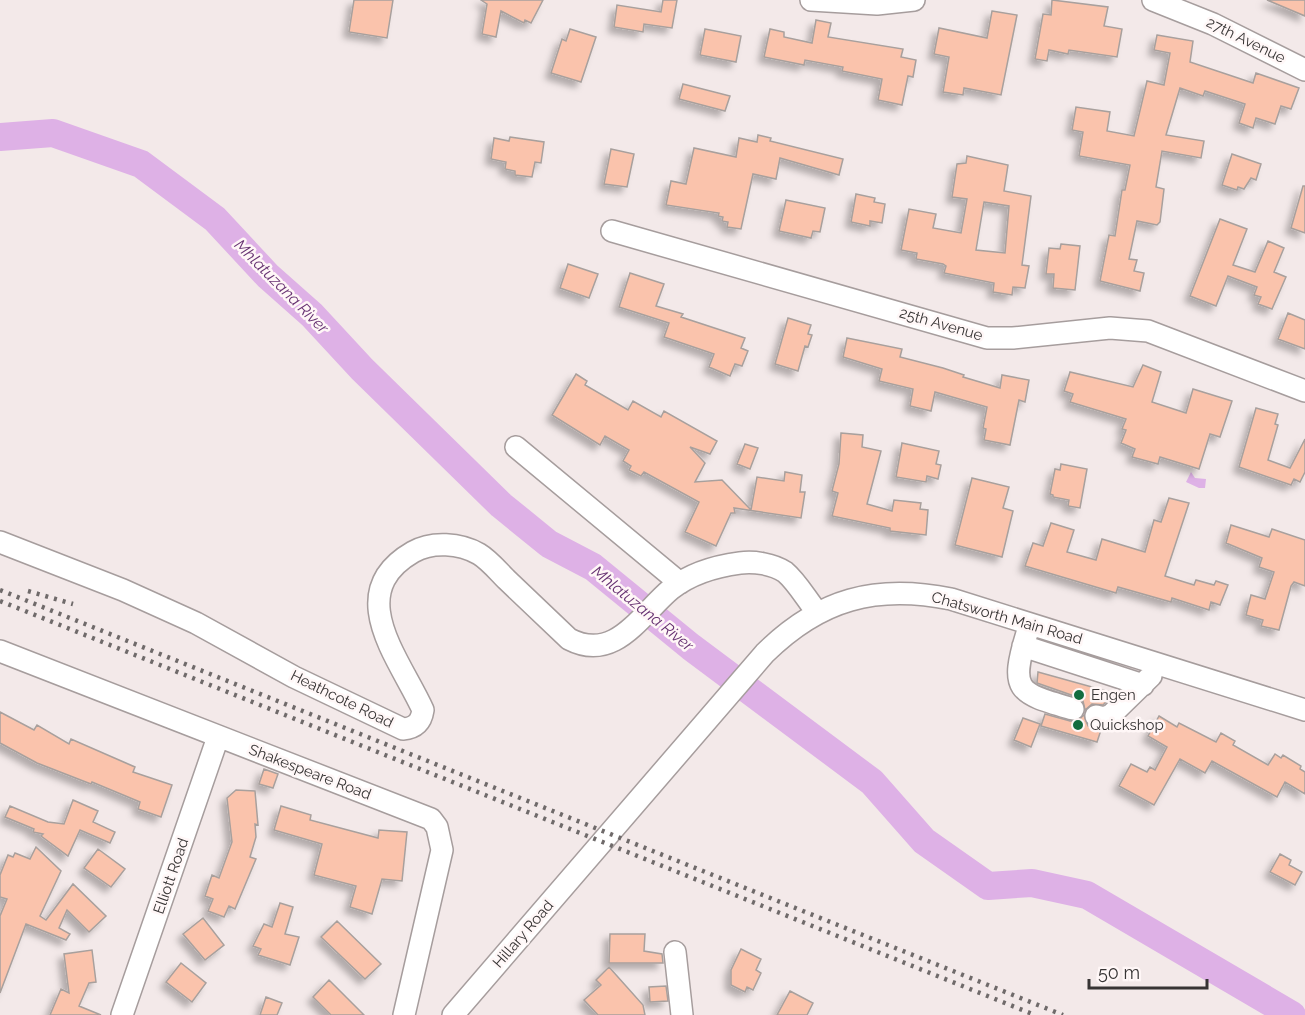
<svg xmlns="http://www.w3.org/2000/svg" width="1305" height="1015" viewBox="0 0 1305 1015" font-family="Raleway,sans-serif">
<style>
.water{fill:#deb1e6}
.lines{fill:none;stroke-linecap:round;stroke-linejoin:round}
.river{stroke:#deb1e6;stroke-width:28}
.building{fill:#fac3ac;stroke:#a8a09d;stroke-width:1.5;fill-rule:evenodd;filter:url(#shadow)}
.minor-casing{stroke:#a69d9d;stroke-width:24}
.minor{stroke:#fff;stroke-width:21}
.rail{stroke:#6f6a6a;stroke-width:4.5;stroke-dasharray:3 6;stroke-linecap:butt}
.poi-dot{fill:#146c3f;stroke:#fff7f7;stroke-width:2}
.labels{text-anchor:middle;stroke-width:5;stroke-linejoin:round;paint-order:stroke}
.street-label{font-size:15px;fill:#373434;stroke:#fff7f7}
.poi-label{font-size:15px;fill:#373434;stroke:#fff7f7;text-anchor:start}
.water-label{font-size:16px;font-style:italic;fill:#673272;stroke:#fff7f7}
</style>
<defs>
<filter id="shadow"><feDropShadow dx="-5.5" dy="5.5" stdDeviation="3" flood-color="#0004"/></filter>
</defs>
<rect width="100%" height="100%" fill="#f3e9e9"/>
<path class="water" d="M1191 472 1195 478 1206 479 1205 488H1199L1186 482Z"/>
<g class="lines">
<path class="river" d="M0 137 53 133 141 164 215 219 268 276 312 315 362 369 501 505 549 544 593 567 691 647 872 782 924 841 988 886 1032 883 1087 895 1292 1015"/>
</g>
<path class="building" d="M354 0H393L387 38 349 32Z
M481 0H543L531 23 525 20 524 23 501 11 496 37 482 34 487 4Z
M663 0H677L672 28 644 24 643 32 614 27 617 5 661 12Z
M1052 0 1108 7 1104 26 1122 29 1117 57 1069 50 1068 54 1049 50 1047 61 1035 59 1043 14 1051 15Z
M1267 0H1305V16Z
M992 11 1017 15 1001 95 964 88 963 95 943 92 949 57 934 54 939 28 987 38Z
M816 20 831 23 828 37 903 49 901 57 916 60 913 77 908 76 902 105 878 100 882 79 842 71 843 67 805 60 804 65 764 57 770 29 784 32V37L812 43Z
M570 29 596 37 581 82 551 73 562 39 566 41Z
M705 29 741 36 736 62 700 55Z
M1157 35 1193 41 1190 62 1253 83 1256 73 1299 88 1291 109 1281 106 1275 124 1256 118 1253 128 1239 123 1245 104 1205 91 1203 96 1180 88 1166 135 1204 141 1201 158 1162 151 1156 187 1164 189 1160 222 1157 225 1137 221 1129 259 1137 260 1134 271 1144 273 1140 291 1100 281 1109 235 1115 236 1122 190H1125L1130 165 1079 156 1083 132 1072 130 1076 107 1110 112 1107 131 1134 136 1147 81 1164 85 1170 53 1154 50Z
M683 84 730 96 725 111 679 99Z
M758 135 771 138 770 141 843 159 839 175 780 158 776 179 753 174 741 229 727 227 728 222 722 221 723 217 718 216 719 213 666 205 671 181 686 184 694 148 736 157 739 138 757 142Z
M510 137 544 142 541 163 535 162 532 177 515 175V171L505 169 506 162 491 159 494 138 509 141Z
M611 149 634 154 627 187 604 184Z
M1232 154 1261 164 1256 180 1251 178 1244 189 1238 187 1237 190 1222 185Z
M967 156 1008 165 1004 191 1031 196 1022 265 1029 266 1025 288 1013 287 1012 295 993 292 994 283 944 273 946 266 943 264 916 259 917 253 901 250 909 209 936 214 933 228 961 233 967 199 952 197 957 164 966 163ZM984 202 1009 206 1005 253 976 250Z
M1303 186H1305V233L1291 228Z
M856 194 875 198 874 202 885 204 882 223 870 221V226L851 222Z
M786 200 825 208 820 232 813 231 811 238 779 231Z
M1220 219 1247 229 1233 265 1255 272 1268 241 1284 248 1274 272 1286 277 1272 309 1258 304 1261 297 1254 295 1257 287 1228 276 1216 306 1190 296Z
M1061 244 1080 246 1075 290 1053 288 1054 274H1046L1049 248 1060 249Z
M568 264 598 274 589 298 560 288Z
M630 273 664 284 656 306 683 314 681 317 745 338 741 348 748 351 742 366 735 364 730 376 709 367 714 354 664 337 669 323 619 307Z
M1288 313 1305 320V349L1278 339Z
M788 318 811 325 808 334 812 335 808 347 805 346 798 371 775 364Z
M847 338 902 349 900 357 943 368 964 375 963 377 1000 388 1002 375 1029 380 1025 402 1019 400 1010 445 984 440 986 429 983 428 987 407 935 392 931 411 910 406 913 389 879 381 882 369 843 357Z
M1143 365 1161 372 1152 402 1186 413 1193 389 1232 401 1220 437 1210 434 1199 469 1160 457 1158 464 1132 457 1135 449 1121 443 1126 430 1122 429 1126 419 1070 402 1073 394 1064 391 1070 372 1133 387Z
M576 374 587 381 585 385 628 410 633 401 661 417 664 411 717 441 710 454 690 447 705 463 695 482 722 480 751 510 757 477 784 481 785 472 802 475 800 492H805L801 518 734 508 735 513H731L716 546 685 532 699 502 644 472 641 476 629 470 631 466 623 461 629 450 605 436 600 445 552 415Z
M1256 408 1278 414 1275 424 1278 425 1268 460 1290 468 1305 439V472L1300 482 1294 479 1291 485 1239 467Z
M841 433 863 435 862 447 881 451 867 504 892 511 894 500 921 503 920 509 928 510 926 535 890 531V528L832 516 838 493 832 491 839 464Z
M902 443 939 451 936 464 941 465 938 479 927 476 926 482 896 477Z
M745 444 758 448 750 469 737 464Z
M1061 464 1087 469 1080 508 1068 506 1069 500 1053 497V495L1050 494 1055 469 1060 470Z
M972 478 1009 487 1003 508 1013 511 1002 557 955 545Z
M1169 498 1189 503 1165 576 1194 585 1196 580 1214 585 1216 581 1228 585 1220 605 1211 602 1209 610 1172 598 1171 602 1118 587 1116 593 1025 566 1033 543 1043 546 1051 523 1074 530 1067 552 1096 560 1102 539 1145 552 1154 520 1161 522Z
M1231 525 1269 537 1272 529 1305 540V586L1294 582 1291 586 1279 630 1261 626 1263 620 1246 615 1251 595 1265 599 1274 572 1259 567 1262 558 1226 543Z
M1038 672 1110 692 1107 701 1103 705 1092 704 1085 710 1083 701 1077 697 1037 683Z
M0 712 34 730 37 725 69 744 71 739 135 767 133 772 172 785 161 817 138 809 140 802 92 782 91 784 37 763 0 743Z
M1045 714 1070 721H1077L1084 715 1088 726 1101 730 1097 742 1041 726Z
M1159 716 1177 727 1179 723 1216 742 1221 733 1235 741 1233 745 1268 765 1275 754 1281 758 1283 755 1301 766 1300 769 1305 772V794L1285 782 1277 797 1212 761 1205 773 1180 759 1154 805 1119 786 1131 764 1147 772 1150 767 1155 770 1167 747 1148 736Z
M1023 718 1040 724 1031 747 1014 740Z
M264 769 278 774 273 788 259 784Z
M236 790 255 791 258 825 255 824 256 837 250 857 256 859 235 909 229 906 224 917 208 911 213 899 205 896 212 875 219 878 232 842 227 798Z
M73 800 98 811 93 822 115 832 110 843 80 830 68 856 41 836 43 834 33 832 34 829 5 817 10 806 48 822 64 824Z
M281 806 311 815 310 820 378 838 379 830 407 832 402 881 382 879 372 914 350 907 356 886 314 875 322 844 274 830Z
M36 847 61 871 40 916 46 920 73 884 106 916 89 932 67 910 59 928 70 934 66 940 26 924 0 993V916L7 899 0 897V875L8 855 13 857 15 853 30 859Z
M98 849 125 869 111 887 84 868Z
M1280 854 1291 860 1289 865 1302 872 1295 885 1270 872Z
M280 903 293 907 285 934 299 937 290 965 258 955 261 949 253 946 264 924 272 927Z
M203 918 224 945 205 960 183 934Z
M337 921 381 964 365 979 321 937Z
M610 934H645L644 951 662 954 663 963H609Z
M741 949 761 959 756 970 761 973 753 990 747 987 745 992 731 985V970Z
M92 950 96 982 89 983 79 1006 101 1015H50L61 989 69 993 64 954Z
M181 963 206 983 192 1002 166 982Z
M609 967 643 1005 645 1015H598L584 1000 601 985 596 980Z
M329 980 364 1015H331L313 997Z
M666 986 668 1001 650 1002 649 987Z
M790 991 813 1003 807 1015H777Z
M266 997 282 1003 277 1015H260Z"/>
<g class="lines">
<g class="minor-casing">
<path id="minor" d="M811 0 877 4 914 0
M1153 0 1213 24 1305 70
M612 231 987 338H1013L1110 328 1148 331 1305 391
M516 447 680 583
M0 542 123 590 196 623 294 677 403 729C415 728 421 723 423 710 400 659 342 593 413 552 432 541 460 543 479 554 489 560 498 571 506 579 527 599 548 619 569 639 615 663 640 615 671 589 690 574 717 566 740 563 754 561 773 564 785 572 797 582 807 600 817 612
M1027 633C1009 692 1018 693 1073 709
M1023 646 1143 685
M0 651 431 819 437 827 442 850 404 1015
M1096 716 1104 718 1111 715 1151 676
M675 952 682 1015
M122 1015 218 737
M453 1015 765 653C820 599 875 584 951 599L1305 710"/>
</g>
<use href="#minor" class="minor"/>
<path class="rail" d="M0 590 1063 1015
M28 591 73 604
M0 601 1035 1015"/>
</g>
<g class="poi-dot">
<circle cx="1079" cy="695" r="6"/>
<circle cx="1078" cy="725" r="6"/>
</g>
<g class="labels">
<g class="street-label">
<text transform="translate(1246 40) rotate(26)" y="5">27th Avenue</text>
<text transform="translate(941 324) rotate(16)" y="5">25th Avenue</text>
<text transform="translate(1007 618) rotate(16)" y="5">Chatsworth Main Road</text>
<text transform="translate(342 699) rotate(26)" y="5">Heathcote Road</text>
<text transform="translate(310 772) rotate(21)" y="5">Shakespeare Road</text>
<text transform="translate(171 876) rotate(-71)" y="5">Elliott Road</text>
<text transform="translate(523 934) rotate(-49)" y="5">Hillary Road</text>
</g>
<g class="poi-label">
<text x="1091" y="700">Engen</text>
<text x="1090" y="730">Quickshop</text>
</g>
<g class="water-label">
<text transform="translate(282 286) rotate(45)" y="6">Mhlatuzana River</text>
<text transform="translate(643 608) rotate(39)" y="6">Mhlatuzana River</text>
</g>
</g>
<path d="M1089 979v9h118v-9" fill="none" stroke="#373434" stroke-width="3"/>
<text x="1098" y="979" font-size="18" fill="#373434" stroke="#fff7f7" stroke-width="4.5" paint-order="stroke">50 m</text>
</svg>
